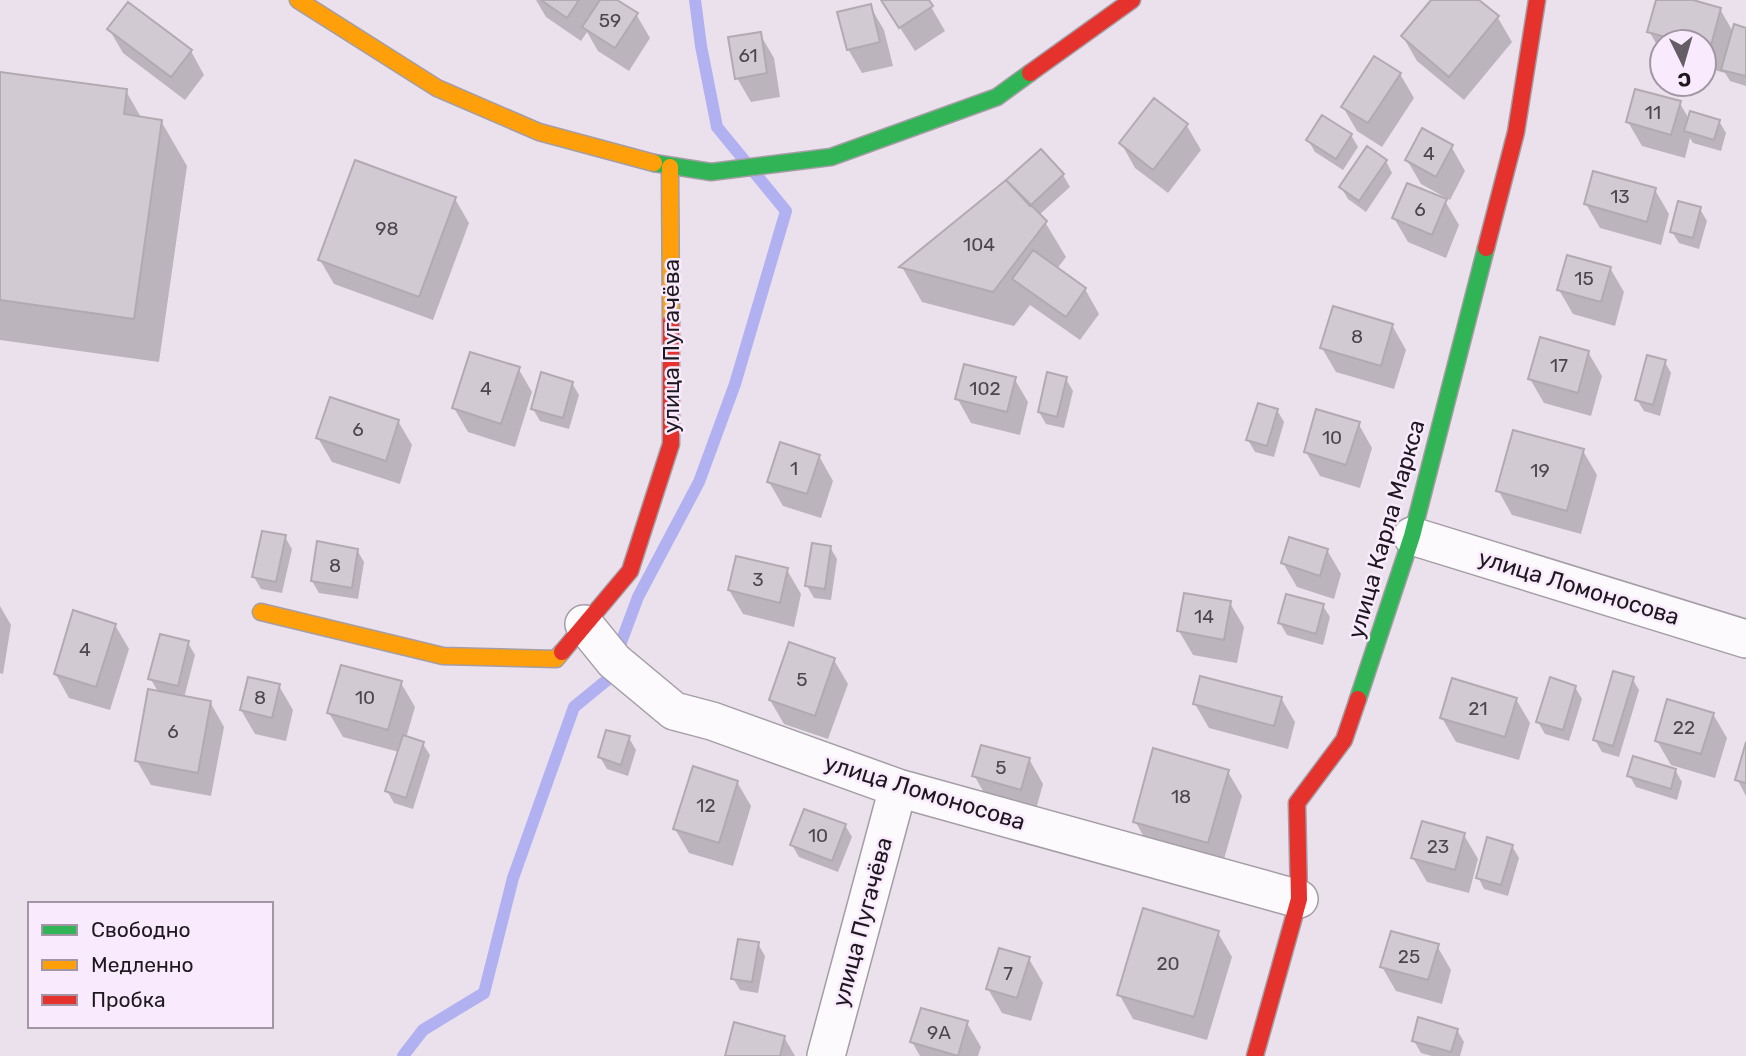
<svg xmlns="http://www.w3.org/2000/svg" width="1746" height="1056" viewBox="0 0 1746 1056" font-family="Rubik,sans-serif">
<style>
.shadow{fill:#0003}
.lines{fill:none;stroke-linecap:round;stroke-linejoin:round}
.stream{stroke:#b1b1f1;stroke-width:12}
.building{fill:#d2cad2;stroke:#b2aab1;stroke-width:2}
.street-casing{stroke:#a49da5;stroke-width:40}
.fast-casing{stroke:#a49da5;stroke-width:19}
.slow-casing{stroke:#a49da5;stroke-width:19}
.jam-casing{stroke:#a49da5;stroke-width:19}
.street{stroke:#fcfafc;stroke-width:37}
.fast{stroke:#30b455;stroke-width:16}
.slow{stroke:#ff9f0a;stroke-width:16}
.jam{stroke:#e5322d;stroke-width:16}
.labels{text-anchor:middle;stroke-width:5;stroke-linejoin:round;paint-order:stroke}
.number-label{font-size:19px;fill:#4d464e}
.street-label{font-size:23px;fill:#1e181f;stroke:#faeafd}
</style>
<rect width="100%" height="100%" fill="#eae1ec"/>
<path class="shadow" d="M536 0H614L636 14 650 38 629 71 598 51 587 32 581 41 546 17Z
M882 0H927L945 31 915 51Z
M1433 0H1476L1498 18 1512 42 1464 100 1417 61 1403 37Z
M1658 0H1687L1720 9 1733 32 1746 29V86L1730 81 1725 73 1704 67V42H1662V54L1649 31Z
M870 6 884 30 893 66 862 73 848 49Z
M109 29 191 51 204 75 185 100 123 53Z
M760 34 774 58 780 97 751 102 737 78Z
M0 74 126 91 142 119 161 121 187 166 159 362 0 340Z
M1400 74 1414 98 1382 147 1357 131 1343 107Z
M1679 102 1689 119 1719 121 1726 133 1721 151 1693 143 1690 138 1685 158 1642 146 1628 122Z
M1187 126 1201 150 1168 193 1135 168 1121 143Z
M1351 135 1358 147 1343 170 1315 152 1308 140Z
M1451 146 1465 171 1450 200 1421 184 1407 160Z
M1041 151 1063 175 1070 187 1039 215 1045 222 1066 257 1056 270 1085 289 1099 314 1080 340 1030 305 1014 326 922 302 902 267Z
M1386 161 1392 173 1366 212 1348 199 1341 187Z
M1655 190 1669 214 1661 245 1600 228 1586 204Z
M455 199 469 223 433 320 334 284 320 260Z
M1445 201 1459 225 1446 258 1408 242 1394 218Z
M1700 209 1707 221 1699 249 1679 243 1672 232Z
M1610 268 1624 292 1615 326 1573 314 1559 290Z
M1392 325 1406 350 1394 389 1336 372 1322 348Z
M1588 352 1602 376 1591 416 1544 403 1530 379Z
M1665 362 1671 373 1660 416 1644 411 1637 400Z
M518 368 532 392 515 447 468 432 454 408Z
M1014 378 1028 402 1020 435 971 423 957 398Z
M1066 379 1073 391 1064 428 1046 424 1039 412Z
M572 383 579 395 569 429 540 421 533 409Z
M1277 410 1284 422 1274 457 1255 452 1248 440Z
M398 421 412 445 400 484 332 462 318 438Z
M1358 423 1372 448 1360 488 1320 476 1306 452Z
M1583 451 1597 475 1581 534 1512 515 1498 490Z
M819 456 833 481 821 518 783 506 769 482Z
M285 537 292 549 282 593 261 589 254 577Z
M830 547 837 559 831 600 814 598 807 586Z
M357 550 364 562 358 599 319 593 312 581Z
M1327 550 1341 574 1334 599 1297 587 1283 563Z
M787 570 801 594 794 627 743 614 729 590Z
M1230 603 1244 627 1237 663 1193 655 1179 631Z
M0 606 11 625 3 674 0 673Z
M1323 606 1330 617 1323 645 1287 635 1280 623Z
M115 625 129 649 110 710 69 698 55 673Z
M188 643 195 655 184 698 210 702 224 727 211 796 151 785 137 761 159 693 150 678Z
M834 660 848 684 828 739 784 724 770 700Z
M1632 678 1639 690 1619 757 1602 752 1595 740Z
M401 683 415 707 406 738 423 744 430 755 413 809 394 803 387 791 399 752 343 737 329 713Z
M279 686 293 710 286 741 255 734 241 710Z
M1575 687 1582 699 1569 741 1545 734 1538 722Z
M1281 698 1295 722 1288 749 1209 728 1195 704Z
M1516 699 1530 723 1519 760 1456 742 1442 718Z
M1713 714 1727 738 1715 778 1671 765 1657 741Z
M629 738 636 750 628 776 607 769 600 757Z
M1746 748V796L1737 779Z
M1029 759 1043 784 1035 813 988 800 974 775Z
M1675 770 1682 782 1677 800 1636 787 1629 775Z
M1228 772 1242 796 1222 866 1149 846 1135 821Z
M737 782 751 806 733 866 689 853 675 829Z
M845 825 852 837 838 872 799 857 792 845Z
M1464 835 1478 859 1469 893 1427 882 1413 858Z
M1512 846 1519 858 1508 896 1484 889 1478 877Z
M1218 933 1232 957 1207 1040 1133 1019 1119 994Z
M758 944 765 956 758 993 740 990 733 978Z
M1437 946 1451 970 1442 1004 1396 991 1382 967Z
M1029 959 1043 983 1031 1021 1002 1013 988 989Z
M967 1023 981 1047 978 1056H920L912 1042Z
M1457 1030 1464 1042 1460 1056H1432L1421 1053 1414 1041Z
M784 1037 795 1056H727Z"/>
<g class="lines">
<path class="stream" d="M403 1056 423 1030 484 993 513 878 574 707 607 680 638 597 699 482 735 384 786 211 717 127 701 46 695 0"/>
</g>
<path class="building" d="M541 0H579L567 18Z
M600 0H617L638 13 615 48 582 27Z
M881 0H929L933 6 899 28Z
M1431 0H1479L1499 16 1449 77 1401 36Z
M1656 0H1693L1721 8 1710 49 1704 47V42H1684L1647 32Z
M128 2 192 50 171 77 107 29Z
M871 4 880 42 847 50 837 12Z
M1734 24 1746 28V76L1721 70Z
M761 32 767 73 735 79 728 37Z
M1374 56 1401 73 1368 123 1341 107Z
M0 72 127 89 124 114 162 120 134 319 0 300Z
M1635 89 1681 101 1671 135 1626 122Z
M1154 98 1188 124 1153 170 1119 143Z
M1690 111 1720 120 1714 140 1684 131Z
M1322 115 1352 134 1336 159 1306 140Z
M1422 128 1453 145 1436 177 1405 160Z
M1367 146 1387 160 1359 201 1339 187Z
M1041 149 1064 174 1030 206 1006 180Z
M355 160 456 197 419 297 318 260Z
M1593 171 1656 188 1647 222 1584 204Z
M1006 180 1047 221 993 292 899 267Z
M1407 183 1447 199 1432 235 1392 218Z
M1678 201 1701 207 1693 238 1670 232Z
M1033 250 1086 288 1066 317 1012 279Z
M1567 255 1611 267 1601 302 1557 290Z
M1333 306 1393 324 1381 366 1320 348Z
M1540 337 1589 351 1578 393 1528 379Z
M470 352 520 367 501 424 452 408Z
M1647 355 1666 360 1653 405 1635 400Z
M964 364 1016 377 1007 412 955 399Z
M541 372 573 382 563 418 531 409Z
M1047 372 1067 377 1057 417 1038 412Z
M330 397 399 420 386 461 316 438Z
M1258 403 1278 409 1267 446 1246 440Z
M1316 409 1360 422 1346 465 1304 452Z
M1513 430 1584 449 1567 511 1496 491Z
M780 442 820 455 807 494 767 482Z
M262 531 286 535 276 582 252 577Z
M1289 537 1328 549 1320 576 1281 563Z
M317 541 358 549 352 588 311 581Z
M812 543 831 546 825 589 805 586Z
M736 556 788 568 780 603 728 590Z
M1184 593 1231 601 1224 640 1177 631Z
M1286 594 1324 604 1316 634 1278 623Z
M73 610 116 624 96 687 54 674Z
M160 634 189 641 178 686 148 679Z
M789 642 835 658 815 716 769 700Z
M341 665 402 681 388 730 327 713Z
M1613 671 1634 677 1613 746 1593 740Z
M1200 676 1282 697 1274 726 1193 704Z
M248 677 280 684 272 718 240 710Z
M1550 677 1576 686 1563 730 1536 722Z
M1452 678 1517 698 1505 737 1440 718Z
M148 689 211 701 198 773 135 761Z
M1667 699 1714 713 1701 754 1655 741Z
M606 730 630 736 621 765 598 757Z
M403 735 424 742 406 798 385 791Z
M1746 742V783L1735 780Z
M981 745 1030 758 1021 790 972 776Z
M1153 748 1229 770 1208 843 1133 822Z
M1633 756 1676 769 1671 789 1627 776Z
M693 766 738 781 719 843 673 829Z
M804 809 846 824 832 861 790 845Z
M1422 821 1465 833 1455 870 1411 858Z
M1487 837 1513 845 1501 885 1476 878Z
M1143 908 1219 931 1194 1017 1117 995Z
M1391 931 1439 944 1428 980 1380 967Z
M738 939 759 942 752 982 731 979Z
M999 948 1030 957 1017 998 986 989Z
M921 1008 968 1021 958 1056 910 1042Z
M1418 1017 1458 1029 1451 1052 1412 1041Z
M734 1022 785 1036 780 1056H725Z"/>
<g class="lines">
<g class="street-casing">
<path id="street" d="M1412 536 1746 639
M584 624 614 661 674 711 712 721 898 788 1299 899
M826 1056 898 788"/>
</g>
<g class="fast-casing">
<path id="fast" d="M654 163 711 172 831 157 997 97 1030 73
M1358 699 1412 536 1486 248"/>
</g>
<g class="slow-casing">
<path id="slow" d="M298 0 437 88 539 132 654 163
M670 167 671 321
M261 612 443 656 556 659 562 652"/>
</g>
<g class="jam-casing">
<path id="jam" d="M1030 73 1132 0
M1486 248 1516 132 1537 0
M562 652 630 571 671 444V321
M1255 1056 1299 899 1297 803 1344 740 1358 699"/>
</g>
<use href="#street" class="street"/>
<use href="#fast" class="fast"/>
<use href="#slow" class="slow"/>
<use href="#jam" class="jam"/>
</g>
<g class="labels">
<g class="number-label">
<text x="610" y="27">59</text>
<text x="748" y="62">61</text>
<text x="1653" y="119">11</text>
<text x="1429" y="160">4</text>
<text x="1620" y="203">13</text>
<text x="1420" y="216">6</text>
<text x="387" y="235">98</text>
<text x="979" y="251">104</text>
<text x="1584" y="285">15</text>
<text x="1357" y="343">8</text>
<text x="1559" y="372">17</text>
<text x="486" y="395">4</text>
<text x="985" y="395">102</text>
<text x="358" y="436">6</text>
<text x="1332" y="444">10</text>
<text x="794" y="475">1</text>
<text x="1540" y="477">19</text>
<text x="335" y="572">8</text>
<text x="758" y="586">3</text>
<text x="1204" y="623">14</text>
<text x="85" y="656">4</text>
<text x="802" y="686">5</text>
<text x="260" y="704">8</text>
<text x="365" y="704">10</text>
<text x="1478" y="715">21</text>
<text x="1684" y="734">22</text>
<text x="173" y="738">6</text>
<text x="1001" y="774">5</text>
<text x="1181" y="803">18</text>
<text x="706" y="812">12</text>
<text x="818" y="842">10</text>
<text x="1438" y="853">23</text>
<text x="1409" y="963">25</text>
<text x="1168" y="970">20</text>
<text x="1008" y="980">7</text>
<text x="939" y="1039">9А</text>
</g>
<g class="street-label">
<text transform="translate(671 346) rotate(-90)" y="8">улица Пугачёва</text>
<text transform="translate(1386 529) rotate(-74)" y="8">улица Карла Маркса</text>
<text transform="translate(1579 587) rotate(17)" y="8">улица Ломоносова</text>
<text transform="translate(925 792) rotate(17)" y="8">улица Ломоносова</text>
<text transform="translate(862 922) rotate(-75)" y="8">улица Пугачёва</text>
</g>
</g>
<rect x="28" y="902" width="245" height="126" fill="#faeafd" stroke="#a296a4" stroke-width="2"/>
<rect x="42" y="925" width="35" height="10" fill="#30b455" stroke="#a296a4" stroke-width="2"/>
<text x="91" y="937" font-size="21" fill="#1e181f">Свободно</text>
<rect x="42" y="960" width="35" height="10" fill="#ff9f0a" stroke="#a296a4" stroke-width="2"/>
<text x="91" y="972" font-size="21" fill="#1e181f">Медленно</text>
<rect x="42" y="995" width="35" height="10" fill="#e5322d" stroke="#a296a4" stroke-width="2"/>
<text x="91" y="1007" font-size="21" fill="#1e181f">Пробка</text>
<g transform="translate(1683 63) rotate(175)"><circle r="33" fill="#faeafd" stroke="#a296a4" stroke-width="2"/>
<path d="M0-5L12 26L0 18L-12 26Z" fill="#655e67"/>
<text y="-10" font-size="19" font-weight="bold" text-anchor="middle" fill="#1e181f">С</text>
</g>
</svg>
